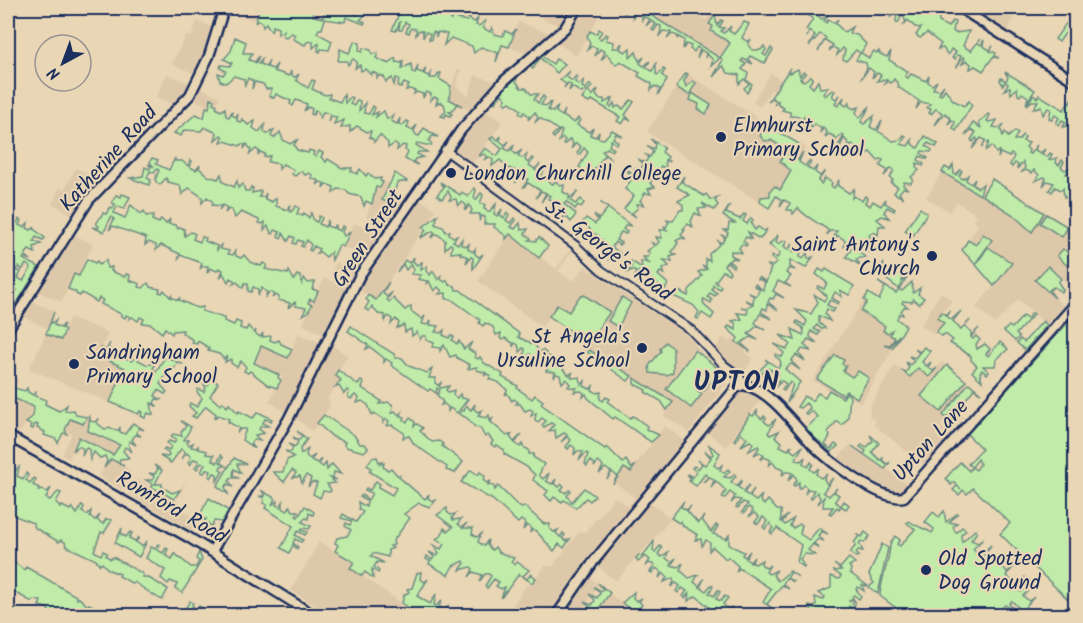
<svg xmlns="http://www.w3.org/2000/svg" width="1083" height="623" viewBox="0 0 1083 623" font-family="Kalam,sans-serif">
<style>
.built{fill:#dec8aa}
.green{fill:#c0eba8;stroke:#6e8d83;stroke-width:1.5;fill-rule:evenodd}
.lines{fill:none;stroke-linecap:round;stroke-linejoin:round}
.minor-casing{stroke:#1b2f5e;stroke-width:11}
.major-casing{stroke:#1b2f5e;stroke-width:13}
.minor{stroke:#e9d6b4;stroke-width:7}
.major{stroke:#e9d6b4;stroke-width:8}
.poi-dot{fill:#1b2f5e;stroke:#e9d6b4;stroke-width:2}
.labels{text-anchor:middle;stroke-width:4.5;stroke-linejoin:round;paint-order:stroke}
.poi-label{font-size:21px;fill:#1b2f5e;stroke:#e9d6b4;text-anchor:start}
.street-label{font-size:21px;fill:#1b2f5e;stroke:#e9d6b4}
.district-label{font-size:27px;font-weight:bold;letter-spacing:1.5px;fill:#1b2f5e;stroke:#e9d6b4}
</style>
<rect width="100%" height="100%" fill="#e9d6b4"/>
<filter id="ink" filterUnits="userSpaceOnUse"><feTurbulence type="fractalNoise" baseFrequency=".0167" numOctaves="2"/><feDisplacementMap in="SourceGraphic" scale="12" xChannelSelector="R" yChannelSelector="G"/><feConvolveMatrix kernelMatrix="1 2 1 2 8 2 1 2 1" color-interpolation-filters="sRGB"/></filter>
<g filter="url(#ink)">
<path class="built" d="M229 8H262L255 20 228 14Z
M547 8H573L561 26 543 19Z
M581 8 598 18 576 56 555 41Z
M639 8H685L706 20 714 8H720L710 24 730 43 720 58Z
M967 8H1017L1007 33Z
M197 21 213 27 195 74 172 64 186 35 191 37Z
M518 22 545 31 549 35 527 54 509 47Z
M457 69 461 70 456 86 468 96 475 75 496 82 470 111 449 99Z
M686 73 806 148 769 208 647 132Z
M771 73 782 81 775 92 771 90 760 107 753 102Z
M167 74 191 84 174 105 156 97Z
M199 87 220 97 215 109 193 99Z
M484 110 502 122 471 166 451 151V146Z
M76 168 100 179 72 214 52 204 59 188 64 190Z
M942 172 980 195 991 178 1075 231V253L1072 258 1063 250 1057 256 1075 273V291L1047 266 1035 280 1064 306 1047 325 1018 299 995 324 976 307 994 286 962 250 978 225 973 221 977 215 957 202 950 212 926 198Z
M383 182 391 183 382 200 401 209 389 227 366 217 377 187 380 188Z
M418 198 436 210 376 300 355 288 400 228Z
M354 223 382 235 366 257 343 247Z
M72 234 93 244 78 276 74 275 62 302 36 291Z
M510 234 556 269 571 248 573 250 558 271 573 281 587 265V269L688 335 705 358 723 372 729 380 689 432 664 416 672 402 589 350 582 357 580 355 596 329 557 305 542 327 478 281Z
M336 262 357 271 352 279 332 270Z
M324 278 347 287 325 335 303 325 311 305 308 303 310 299 314 301Z
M941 292 952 301 938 317 944 323 934 335 921 325Z
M868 293 886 314 906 326 861 403 846 393 843 398 813 380Z
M30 300 54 311 48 329 22 316Z
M70 317 108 333 99 356 155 380 138 414 29 369 46 334 61 340Z
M298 334 321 343 286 412 269 401 283 376 253 364 261 346 288 358Z
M723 337 730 342 733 338 746 349 744 352 753 358 744 374 714 351Z
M330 344 348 356 335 374 341 380 328 397 330 407 312 431 294 416Z
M942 362 969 383 943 415 946 418 940 426 950 435 925 466 874 425 876 421 871 417 869 420 870 406 895 365 909 377 918 368 929 377Z
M15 378 18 380 11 398 34 407 20 433 8 427V400Z
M743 390 761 399 726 447 707 432V429L738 392Z
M88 414 90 415 88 423 91 424 89 431 120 444 114 455 80 437 69 459 62 455 72 434 65 431 70 419 83 424Z
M665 426 687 443 597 550 550 615H523L511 607 527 584 530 586 545 566H553L578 533 586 531 615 497 628 506 635 498 614 482 624 467 631 471Z
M850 445 894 474 910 486 899 494 883 492 839 461 837 459Z
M111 458 131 471 122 490 99 476Z
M138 479 173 500 184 483 185 484 174 505 198 519 191 530 129 494Z
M649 502 671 519 616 581 596 565Z
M319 542 354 562 351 568 419 615H329L291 590Z
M588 576 599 585 579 615 560 616Z
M609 594 636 614 595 616Z"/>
<path class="green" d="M260 8H314L313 16 323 18 325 8 339 10 342 8 341 12 358 15 360 10 364 11 365 15 360 20 365 22 364 24 346 17 345 22 325 19 322 29H319L317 33 332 41 329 50 321 49 320 52 318 51 319 43 313 48V41L307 42 305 45 293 39 295 35 291 33 286 37 283 36 284 30 278 34V28L273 26 271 31 266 23 263 27 262 23 258 20 255 23Z
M404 8H433L438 11 441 8 440 12 445 13 447 9 451 20 453 16 460 20 462 12V20L467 21 470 15V20L475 22 478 18 476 25 479 26 486 20 483 28 490 32 492 27 494 34 503 36 505 31 512 34 516 29 509 47 502 45 496 62 498 53 481 47 474 53 472 46 451 38 444 45 447 34 438 32 436 37V33L433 32 431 40H429L430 34 426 32 423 38V31L419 30 416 35V29L411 28 409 33 406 32 409 24 405 22 402 30H399L400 21 396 31 392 30 399 14H401V10Z
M627 8H639L720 58 730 43 711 31 713 26 709 24 715 15 717 26 721 20 723 21 719 27 724 28 721 31 724 33 731 26 729 31 734 34 744 22 749 24 742 38 748 42 751 39 748 45 752 50H761L764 46 766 50 763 54 766 56 771 48 773 50 765 63 750 56 748 59 753 64 743 59 741 61 746 64 742 69 748 73 746 80 752 84 747 93 744 88 749 84 744 79 739 84V75L728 73 723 66 713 77 723 60 720 58 711 66 713 60 707 54 705 58 706 53 701 50 697 58 700 49 697 47 694 52 690 49 691 46 686 44 683 49 684 40 679 37 677 39 678 36 672 34 667 39 671 32 663 31 660 35 661 26 658 25 654 31 652 30 656 24 651 21 646 26 650 19 644 17 642 20V15L637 11 633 18 632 11 624 13Z
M812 8H815L813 12 822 19 829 14 824 21 826 23 828 20 834 23 838 19 836 24 844 32 852 27 849 33 857 35 866 44 861 53 869 58 874 51 877 53 879 51 880 54 887 57 891 51 889 60 908 72 905 76 908 78 911 74 926 81 929 76 928 82 932 85 937 81 933 89 940 90 944 85 939 94 941 95 945 89 953 100 964 106 969 101 972 105 956 131 953 129 955 122 952 120 948 124 951 119 945 113 935 125 942 113 936 109 931 114 929 113 931 109 927 108 930 104 921 102 916 109 919 101 898 87 899 85 894 79 891 83 887 81 884 85 887 79 877 81 881 75 877 73 872 78 874 72 869 68 861 79 867 68 866 63 856 60 860 53 856 50 846 61 843 59 845 50 843 48 837 55 838 50 833 47 829 51 833 45 825 40 818 51 826 38 820 34 809 46 815 35 810 31 807 37 809 32 806 30 813 19 807 15Z
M889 8H917L918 11 920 8H928L925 12 937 15 939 11V22L948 27 953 21 955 22 953 31 955 33 969 31 963 46 971 51 980 39 978 43 981 45 984 40 983 46 990 50 993 46 990 51 996 53 995 56 999 58 993 57 983 71 975 66 970 69 971 64 967 61 962 64 965 58 963 57 956 68 961 56 957 55 955 59 952 58 956 52 951 49 948 55 943 48 938 49 941 44 927 33 920 38 916 35 921 28 915 27 908 20 903 26 906 21 902 15 898 23 896 22 897 13 895 11 890 18 893 13Z
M1075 11V30L1070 26 1059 42 1055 39Z
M599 29 602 31 598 37 601 39 606 34 608 35 606 40 614 42 613 48H618L622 43 620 49 625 52 630 48V58L636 52 639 61 644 57 640 63 644 66 650 61 646 67 652 71 656 64V74L658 75 663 69 665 70 662 75 667 80 658 95 660 89 655 86 651 90 652 84 638 76 640 73 620 61 616 65 607 54 601 60 605 52 600 49 595 56 597 48 591 46 587 51 590 43 587 36 590 31 596 34Z
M235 37 246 42 243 53H252L249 60 255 62 259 56 256 63 259 64 262 58 261 64 266 67 269 60 267 67 273 69 277 64 274 71 289 76 291 71V75L295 77 299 74 296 80 308 88 312 80 315 81 312 89 325 95 330 94 329 98 340 102 344 94 345 103 350 97 353 98 350 104 354 106 357 100 360 101 359 111 365 103 364 113 369 114 373 106 375 108 372 115 378 112 376 117 384 111 387 119 393 115 391 121 397 124 400 118 399 124 402 126 407 121 409 122 407 128 412 130 417 125 414 131 416 135 419 136 424 128 438 137 432 136 429 141 432 144 431 146 417 143 416 145 427 152H418L417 154 423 157 415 159 413 162 418 165 405 159 408 152 405 150 406 146 403 145 397 150 398 145 394 144 388 148V143L380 135 374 142 373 139 369 137 371 131 367 132 357 126 350 132V126L341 128 344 120 334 124 337 117 331 116 328 122 330 114 323 112 320 119 318 112 315 111 313 115 311 114 312 109 308 107 304 111 307 104 296 100 293 106 290 104 291 101 276 94 274 98 269 96 272 89H266L263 84 255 82 252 89 253 81 248 78 245 85 244 79 234 76 226 83 220 81 218 73 223 75 226 71 220 68 221 65 230 66 232 63 224 59 231 51Z
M355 41 360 43 359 51 362 52 363 48 371 50 372 54 378 53 376 58 389 64 395 58 396 62 401 63 403 61 402 69 411 64 412 72 415 73 418 65 417 71 423 73 426 68 424 74 429 76 432 70 430 78H436L439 73H441L439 79 451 86 449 99 462 106 457 104 451 112 448 111 452 114 450 116 446 114 445 117 441 116 446 111 444 104 440 102 436 104 438 98 434 97 430 101 431 94 426 92 423 98V94L417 92 414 94 415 91 410 89 406 90 409 85 404 83 401 88 398 87 399 79 396 78 394 85 392 78 386 82 384 77 380 75 377 78V74L372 72 371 75 365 69 361 71 360 65 355 68 357 62 353 59 348 65 347 61H338L340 49 349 53Z
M541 56 553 64 556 59 565 64 557 73 540 58 533 69 530 67Z
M790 68 788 71 790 73 798 69 800 76 803 72 806 73 800 79 804 81 811 76 813 78 809 84 813 88 818 81 820 88 828 87 823 94 825 96 832 90 835 91 832 96 836 99 840 95 835 104 838 106 844 97 842 103 846 106 850 101 849 106 854 109 859 107 856 112 859 118 870 106 861 122 864 124 874 116 870 127 876 130 882 121 878 131 893 141 900 140 904 135 906 136 901 144 908 146 912 140V144L918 148 925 136 938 144 936 147 928 143 926 146 932 150 931 152 922 151 921 153 928 158 927 159 920 156 918 160 924 164 923 166 917 163 916 168 919 170 911 177 913 179 911 183 904 182 903 185 908 189 903 188 899 193 903 198 894 193 898 187 891 183 893 180 890 178 894 170 891 168 884 176 887 170 880 166 883 160 880 159 878 161 870 152 864 155V150L857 148 853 155 856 147 852 144 847 151 845 150 849 144 844 138 840 147 838 146 844 136 842 134 833 143 835 137 829 134 825 138 827 132 823 128 820 134 821 128 814 124 811 129 810 122 806 125 803 123 804 117 790 116V112L782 110 784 108 778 105V101L774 105 777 101 772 98 768 102Z
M569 71 567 77 572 81 576 76 578 77 575 82 579 85 584 80 582 87 586 89 590 84 592 86 588 91 592 96 598 89 596 95 599 99H604V103L613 98 609 106 611 107 614 103 615 108 618 106 623 109 631 100 634 102 625 115 631 121 626 118 622 124 617 121 620 117 592 100 589 103 582 99 587 92 585 90 582 93 572 87 569 91 571 85 568 83 564 88 566 84 560 80Z
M1005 72 1035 90 1026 104 1028 97 1022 93 1020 96 1018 95 1017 88 1011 94 1010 87 1004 90 1008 84 1005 82 1003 85 1000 80 1001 78 1006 81 1008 77Z
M686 73 688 74 684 81 686 87 693 81 696 83 689 95 676 87Z
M518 75 516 81 521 88H526L531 94H538L534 99 538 103 543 96 545 98 541 105 547 106 551 102 548 110 553 112 558 106 556 112 562 116 565 110 563 116 574 123 578 118 580 120 577 125 589 132 593 128 590 135 596 137 599 132 598 138 604 139 612 130 622 136 616 134 613 138 618 142 616 144 611 140 609 146 614 149 612 151 607 148 602 151 612 160 605 155 590 175 579 167 588 152 584 148 579 155 577 153 581 147 576 143 571 149 573 144 570 139 565 144H563L565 140 563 138 559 141 562 131 560 130 554 138 552 136 558 130 540 118 534 123 538 118 535 112 528 120 529 116 524 112 522 115 519 113 521 110 510 102 507 104 504 102 506 99 502 94 495 103 492 101Z
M692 93 711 105 706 114 698 109 699 104 690 100Z
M1033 95 1037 98 1039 95 1064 110 1072 98H1074L1070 103 1075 106V129L1073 133 1070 132 1071 125 1063 127 1066 122 1062 120 1059 125 1056 123 1059 118 1055 115 1052 120 1049 119 1051 109 1048 108 1043 115 1041 106 1033 109 1038 101H1032L1027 105Z
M211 98 214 100 213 103 217 105 216 108 221 111 225 108 226 116 229 117 232 111V115L236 117 238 113 237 121 241 122 242 119 248 125 255 121 253 128 259 132 265 125 264 132 267 134 274 130 271 136 274 138 280 132 283 140 290 144 297 140 294 145 297 150 308 153 309 150 314 152 313 155 316 157 319 151 323 153 321 157 326 162 328 159 342 168H352L351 171 357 174 360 169 366 176 368 173 375 179 381 178 380 181 383 182 380 188 376 187 372 204 366 201 364 206 361 197 349 194 346 190 338 189 333 193 334 187 326 184 323 188 324 183 320 182 317 185 319 181 311 178 312 175 309 173 305 175 301 171 295 176 292 174 294 170 283 164 279 169V164L268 162 270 156 264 157 265 154 260 152 258 155 259 151 256 149 249 155 251 150 247 144 244 149 245 145 242 144 240 146 225 141 221 142 223 137 221 135 215 140 217 133 204 127 201 131 184 130 181 136 174 133 196 114 204 118 206 107 209 108Z
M988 114 990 115 987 121 989 122 997 120 993 127 999 128 1004 124 1001 130 1003 136 1005 132 1008 137 1015 131 1018 133 1014 140H1019L1022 135 1025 137 1023 141 1029 143 1026 147 1029 150 1028 153 1030 154 1037 145 1035 150 1040 153 1045 149 1042 154 1047 157 1050 153 1052 154 1049 160 1057 158 1056 163 1059 165 1062 160 1064 162 1061 167 1065 170 1071 166 1066 174 1072 173 1075 169V181L1071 186 1075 183V199L1064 197 1063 188 1061 190 1055 187 1052 192 1049 190 1054 183 1047 181 1043 186 1046 178 1044 177 1035 181 1039 175 1034 170 1032 173 1026 170 1022 172 1025 167 1023 162 1017 169 1018 165 1015 163 1012 167 1010 165 1014 156 1011 154 1009 157 1000 153 998 158 999 151 996 153 992 146 986 150 989 142H985L982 148 985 140 981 138 972 149 978 140 976 138 973 142 971 140 976 132 971 130 965 136 973 123 981 128 979 123Z
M765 124 799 144 793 154 771 140 765 141 760 136Z
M493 136 498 140 501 136 500 141 505 145 509 141 504 148 509 151 514 145 512 151 516 154 522 150 518 155 522 158 527 154 525 160 528 163 532 158 534 159 529 165 535 169 540 164 535 170 538 172 546 168 540 176 545 180 553 173 548 182 553 184 555 181 561 186 564 185 563 192 569 195V199L578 191 571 201 575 204 581 199 584 203 581 207 578 205 575 209 567 202 564 204 576 214 571 222 566 216 563 218 566 214 562 211 557 213 560 208 557 203 550 208 556 202 548 199 550 196 547 194 541 202 546 193 541 191 536 198 540 190 528 183 523 188 528 179 521 178 515 183 520 176 516 171 508 168 504 175 502 173 507 167 500 160 492 166 493 160 489 157 484 160 487 156 485 154 479 156 485 148 497 156 502 149 490 139Z
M651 139 664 148 662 152 668 157 666 160 670 162 665 160 666 169 661 166 658 170 663 174 657 173 650 183 655 187 648 189 651 194 645 193 640 201 644 205 637 204 638 208 632 213 636 217 624 209 634 196 625 189 633 177 625 169 637 175 638 172 633 168 640 170 644 164 638 159 645 163 648 158 646 155 650 157 653 152 647 146 654 149 655 144Z
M803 152 799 162 805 166 809 161 811 162 807 167 813 171 817 166 815 172 820 176 825 171 818 181 821 184 825 178 832 183 831 186 834 188 839 180 838 186 849 193 854 189 852 198 854 196 862 201 865 196 867 198 865 203 870 206 873 201 881 206 886 199 885 203 895 209 894 211 887 207 884 212 889 218 882 216 877 219 885 226H879L878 235 873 232 869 235 875 240 868 238 874 243 872 245 865 241 863 245 869 250 868 252 860 248V253L865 257 856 259 860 265 846 257 854 244 847 243 844 246 845 240 837 235 835 240 833 238 837 231H830L827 235 828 230C817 222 804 216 798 208L793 214 792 210H787L790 203 784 200 780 206 782 200 776 196 769 208 760 202 761 197 770 196V191L775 186 780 190 791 171 780 161 785 153 798 160Z
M152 158 158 160 156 164 169 170 175 158V161H182L188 166 190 160 192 161 190 167 196 170 200 165 199 168 208 176 218 179 221 174 223 182 234 187 237 181 238 188 243 184 245 191H249L251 187 253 188 252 193 261 191 259 197H264L266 193 265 199 272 202 276 198V206L287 210 290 204 289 210 291 212 296 206 299 208 297 214 303 216 304 213 309 218 311 213 314 221 317 222 319 216 322 218 319 224 325 227 328 220 327 226 333 228 335 224V229L340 231 342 226 344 227 342 232 344 236 350 232 343 247 339 245 332 260 331 252 326 257 320 252 317 253 319 249 314 246 311 251 309 250 311 245 307 240 303 247 301 246 303 242 298 240 296 244 293 243 295 238 291 236 288 241 283 233 281 238 278 236 280 232 275 230 273 234 271 233 268 226 264 230 265 222 262 224 259 223V220L241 212 235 218 232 210 229 209 225 213 227 208 223 205 219 210 221 206 212 205 213 202 207 197 202 203V197L189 188 182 195 180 185 168 182 166 178 160 185 157 183 155 180 159 170 157 169 154 173 150 171 147 178 151 180 149 185 130 178 143 176 145 167 149 169 151 167 148 164 153 166 150 162Z
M953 165 954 174 956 175 960 170 962 171 959 176 963 179 968 175 966 180 971 184 975 179 973 185 978 188 983 184 980 195 942 172 945 167 950 170Z
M395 173 407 181 397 183 394 194 398 197 390 195 387 202 382 200Z
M684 176 682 182 704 196 706 194 711 200 718 197 715 201 718 205 714 210 702 203 706 208 698 209 701 216 695 213 691 221 693 227 688 224 683 229 685 230 681 235 686 239 681 238 676 241 678 243 672 252 676 255 670 257 672 261 663 260 669 266 662 269 664 274 660 272 658 275 668 284 662 295 664 288 655 290 658 285 646 276 641 281 643 277 639 271 635 277 636 272 632 270 628 272 632 266 629 263 631 261 642 268 641 261 649 263 643 257H648L650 253 647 251 654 246 652 243 656 245 659 242 656 237 662 238 660 230H667L663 226 666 227 669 222 666 220 673 221 680 210H683V205L678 201 690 195 677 187Z
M992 179 1044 213 1032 232 1012 214 982 195Z
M440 182 460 195 462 192 468 197 474 188 476 190 474 198 476 200 481 193 483 195 480 204H485L484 209 489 212 496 204 494 214 497 216 502 209 500 215 504 218 507 213 509 215 506 220 510 223 514 218 516 220 511 227 515 229 520 223 521 230 528 229 525 234 531 238 529 240 536 241 539 237 548 246 539 258 510 234 506 239V236L494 227 495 224H484L485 217 482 216 479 221 480 214H470L472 210 469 205 465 211 466 205 462 202 458 206 456 199 449 200 451 197 448 191 442 199 437 195 444 187Z
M122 194 130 197 124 209 117 206 114 213 125 218 131 205 141 214 144 211 146 216 154 215 152 220 159 223 161 219 166 224 170 219 169 224 176 225 178 229 180 227 184 229 185 236 191 232 195 234 193 239 200 242 202 237 206 238 205 241 217 246V250L221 245V249L229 251 228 254 233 255 235 251 236 256 241 258 244 255 250 262 261 266 263 263 267 265 265 269 288 274 289 271 294 280 297 275 300 276 302 284 304 278 308 283 315 282 312 289 318 291 314 301 310 299 308 303 312 305 308 312 303 315 306 308 296 306 295 302 288 308 290 303 278 300 279 297 276 295 272 298 274 294 269 292 265 298 267 293 262 288 258 295V289L253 287 251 292 248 291V284L245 283 243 288 237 282 233 284 235 281 230 278 228 282 223 273 220 278 223 270 219 268 217 271 210 268 207 273 208 266H203L200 269 202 263 180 255 178 260 180 254 161 245 156 250V245L149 242 145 245 146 238 113 226 109 230 114 219 111 217 104 232 92 227 98 228 99 226 96 224 103 213 106 214 110 207 113 208 115 204 112 203 116 195 121 197Z
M600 202 631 226 626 225 623 229 627 232 626 234 621 232 616 240 621 243 619 245 615 242 612 247 622 255 620 259 616 257 609 260 611 254 607 251 603 255 606 248 600 244 602 240 597 243 599 236 595 234 591 239 593 233 586 225H581L586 218 595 224 598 220 594 215 599 219 608 208Z
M730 205 726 213 740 219 744 214 746 215 743 221 747 224 751 218 753 220 751 224 755 230 758 227 764 231 767 229 760 239 748 232 751 239 746 237 743 241 747 244 746 246 742 244 739 248 742 253 731 251V255L738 259 733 258 728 261 734 265 733 267 727 262 724 265 730 272 729 274 723 271 715 282 721 286 720 289 713 285 712 290 717 293 715 296 710 293 708 297 712 300 711 303 704 299 703 300 704 305 714 314 711 319 702 313 698 319 696 318 699 312 693 305 673 296 677 290 688 296 689 290 702 276 698 272 707 269 702 266 706 267V259L710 261 709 254 720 244 718 241 722 243 725 238 721 235 726 237 728 233 724 230H728L729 223H735L723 216Z
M920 208 927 213 913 236 905 231Z
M1046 214 1068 227 1062 237 1040 223Z
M12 215 14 217 12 221 17 223 19 219 21 220 19 225 24 227 28 223 27 228 31 230 35 227 34 229 45 238 43 240 36 237 34 241 41 244 34 247 35 253 29 250 25 255 31 260 24 257 23 259 39 267 13 310 8 307 17 290 12 287 8 293V242L12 232 8 230V219ZM26 264 31 268 23 281 18 278 21 272 16 270 19 266 22 270Z
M438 215 435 224 443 227 446 232 450 231 449 234 453 237 457 236 453 241 458 244 462 239 461 245 467 246 469 244 468 249 473 252 475 249V254L479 257 483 254 473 269V258L471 257 466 263 468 257 460 254 461 252 451 253 452 245 450 244 445 249V240L437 234 431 238 435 233 433 231 420 238 426 230 423 227Z
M983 234 992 240 975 264 962 250 968 240 976 245Z
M778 235 776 242 778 244 785 240 787 241 784 246 788 250 792 244 793 252 801 250 800 257 803 259 807 253 808 259 813 257 806 268 790 260V267L795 270 789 268 786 273 791 276 785 283 791 287 778 281 773 291 784 298 776 294 773 299 770 298 768 302 778 310 767 304V310L763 308 761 312 772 319 760 314 755 323 765 330 757 326 748 334 758 340 750 337 741 343 751 352 736 342 738 338 727 328 729 326 736 330V324L732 321 742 319 737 313 747 314 748 310 741 307 746 308 753 304 745 300 753 303 754 296 749 293 756 296 760 289 754 286 755 284 763 290 765 282 758 279 759 277 766 282 771 268 767 265 773 266 777 262 771 258 772 256 777 258 780 253 769 245Z
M988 247 1012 263 994 286 976 265Z
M1063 249 1075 257 1073 268 1075 273 1057 256Z
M414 257 413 261 417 265 422 262 421 270 427 266 426 271 430 275 433 271 438 280 441 276V279L445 282 447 280 449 285 455 286 456 290H460L520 334 518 337 535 345 540 353 542 350 546 353 543 358 546 360 549 356 564 367 563 369 569 375 573 372 571 376 573 378 580 377 581 385 585 381 584 386 590 389 593 386 592 390 597 393 601 392 600 399 603 401 606 397 610 399 608 402 630 418 633 416 647 426 646 429 659 435 651 442 615 417 613 419 588 398 586 394 583 397 584 393 581 391 574 392 577 388 568 387 570 384 566 379 562 383 560 375 556 374 554 377 555 372 546 371 548 367 543 364 541 367 538 361H532L530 354 527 357 524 356 525 349 523 348 520 352 518 345 515 343 513 347V343L505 338 503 340 500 338 501 333 496 335 493 327 485 323 483 326 479 323 480 320 451 299H446V293L439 294 442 291 438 287 434 291 429 281 426 285 427 281 418 279 421 275 411 274 414 270 411 264 406 270 403 264 397 272 405 260 409 263Z
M87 259 95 263 97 261 99 265 106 260 107 268 112 267 111 271 125 277 126 274 130 275 129 280 140 284 139 287 143 288 148 283 150 287 160 289 159 292 162 293 164 290 170 297 172 294 171 297 178 300 180 297 179 300 197 308 203 307 202 311 224 318V321L234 325 236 321 241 323 240 328 246 330 248 326 254 333 256 330 255 333 260 337 263 333 262 337 271 336 270 340 275 342 279 340 281 344 292 349 288 358 261 346 254 363 279 375 278 378 281 380 277 388 268 385 250 371 248 373 244 371 246 367 241 361 237 367 231 363V359L225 362 227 356 224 359 219 354 208 351 209 348 198 341 197 344 192 343 193 340 182 333 183 330 173 331 172 334 165 328 162 333 151 324 142 323 144 319 140 317 138 321 132 317 129 319 130 317 126 315 125 318 121 316V314L101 304 103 300 99 298 97 302 82 293 80 296 76 294V292L68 289 74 274 79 276Z
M884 263 883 267 890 268 892 274 897 270 903 278 902 281 907 277 899 289 902 291 912 282 913 293 920 288 918 294 924 298 919 304 913 299 912 302 903 301 902 303 908 307H904L901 311 903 315 899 314 897 319 906 326 892 349 899 335 890 347 884 344 890 345 895 338 890 335 892 330 888 333 883 331 885 326 861 311 867 302 864 300 868 293 879 300 885 287 878 282 896 293 899 289 878 273Z
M1048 266 1061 279 1058 282 1063 290 1061 292 1054 287 1049 290 1055 298 1035 280Z
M819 269 824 272 826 269 854 286 849 295 840 290 842 297 835 292 832 298 839 302 838 304 830 300 827 305 835 309 832 312 827 309 825 314 830 321 819 316V323L825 328 821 329 817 325 814 329 820 332 818 335 811 331 810 337 817 343 808 339 804 345 811 351 802 349 799 354 805 361 796 355 791 361 800 370 791 364 785 369 800 382 787 403 793 384 790 382 784 391 782 389 786 384 782 381 772 390 779 380 773 382 779 374 774 371 769 379 767 377 772 370 766 368 762 374 759 371 768 362 765 359 778 368 781 364 780 360 775 356 776 354 782 357 784 353 774 344 787 349 790 344 780 335 795 340 792 329 803 335 804 333 803 328 796 323 797 321 805 326 807 321 796 310 811 314 818 302 814 294 824 301 827 296 817 288 818 286 824 289 827 283 816 274Z
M389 282 383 293 387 297 392 292 387 300 390 302 393 298 405 310 411 306V311L422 319 425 316 422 324 427 325 431 320 430 325 439 326 435 332 441 333 444 330 443 335 449 338 451 335 454 337 452 340 457 344 459 341 464 349 472 342 468 349 476 354 475 357 478 359 480 357 484 363 503 374 502 377 518 386 517 388 532 399 535 395 543 401 541 404 605 449 607 447 623 463 626 460 631 468 635 466 631 472 624 468 613 484 617 476 612 472 607 479 611 472 605 468 599 474 603 466 598 462 594 467 595 464 590 461 587 466 585 464 588 454 586 453 579 460 583 452 577 451 574 455 575 448 571 445 568 449 566 447 571 440 567 437 561 442 567 435 564 433 556 438 555 430 549 431 554 425 551 423 544 427 542 425 546 421 542 418 538 422 535 420 536 413 531 416 533 411 530 409 525 411 520 404H516L518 402 514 399 512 401 507 393 505 395 507 390 498 382 489 379 491 376 487 374 484 376 486 373 477 370V367L468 369 470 365 457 358 456 355 450 357 444 345 440 351V348L432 347 434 343 426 340V336H422L420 340 417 332 412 336 411 329 405 332 404 325 397 328 399 323 396 319 391 324 392 319 388 316 385 321V315L378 314 372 306 369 311 365 309 369 302 366 299 368 295 376 300Z
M584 295 610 312 588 343 549 316 557 305 569 312 579 297Z
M622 297 631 303 618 327 608 321Z
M950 310 947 316 951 320 961 311 953 321 961 330 970 320 965 326 971 332V336L979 328 971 337 973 339 976 336 980 340 976 344 977 349 985 344 990 349 986 354 988 356 1000 342 1008 349 996 360 995 366H983L989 372 987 374 982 370 980 373 982 381 972 372 977 366 971 360V356L950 343 953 340 945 334 941 336 936 332 944 323 937 318 942 312 946 315Z
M54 312 50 324 56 320 54 325 61 328 64 324 62 328 65 330 61 340 46 334Z
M1032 313 1034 314 1016 334 1019 337 1015 341 1004 331 1009 326 1012 328 1023 316 1027 319Z
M1075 315V606L1000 534 1010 523 973 488 967 494 963 490 959 495 953 490 957 486 961 489 954 482 951 485 946 478 960 462 969 471 972 467 976 470 980 464 978 459 972 467 968 464 982 449 967 434Z
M1043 321 1047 325 1025 350 1017 343 1020 339 1024 342Z
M351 326C369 339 381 346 394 354L395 358H402L409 366 427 373 432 369 429 378H436L435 383 438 385 442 382 439 386 441 388 449 386 446 390 448 392 454 390 453 395 457 398 460 394 461 398 468 399 457 413 450 408 448 411V407L444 404 441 405 443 402 437 395 440 390 437 388 436 393 430 389 428 391 391 365 392 363 386 359 384 362V358L370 347 366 349 368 345 348 331Z
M665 342 673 348V372L667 375 650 373 649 366 661 351 660 349Z
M110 343 108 347 116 356 118 352 123 354 121 359H128L129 356 131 361 138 355 140 356 138 360 148 365 155 362 153 368 156 372 165 357 183 364 177 363 174 369 171 367 160 384 167 392 165 394 158 390 155 396 162 400 156 399 154 403 158 407 151 403 153 415 148 413 145 418 141 416 142 412 140 411 138 414 110 402 125 368 98 356 101 348 106 350Z
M924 347 930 351 922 362 926 366 931 362 928 367 933 371 937 368 929 377 918 368 910 377 901 370 906 372 909 368 906 362 910 365 914 361 909 356 915 358 919 353 915 349 920 352Z
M589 350 632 376 628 381 587 352Z
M695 350 720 370 704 391 699 387 697 390 702 394 691 408 666 389Z
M835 355 844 360 842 364 846 366 843 371 852 377 858 371 869 378 857 398 846 391 843 395 817 379Z
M947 365 966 381 941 412 921 396Z
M338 370 358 385 361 381 364 383 362 388 381 401 379 404 388 402 393 405 392 413 395 411 399 415 402 412 401 416 405 417 404 420 407 422 410 418 415 422 414 426 417 424 423 428 420 431 432 442 439 441 443 444 442 446 463 462 455 473 446 470 447 467 414 444 409 436 403 438 404 433 392 425 387 426 389 421 386 419 383 423V419L374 413 372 415 368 405 362 401 357 403 359 398 355 395 351 399 348 397 349 391 347 390 344 394 339 386 335 387 341 380 335 375Z
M206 376 218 383 210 396 220 405 223 402 227 407 229 404 238 413 239 411 253 418 258 412 272 419 271 421 265 419 263 423 268 426H261L259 429 264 433 255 435 260 441 254 440 250 444 255 449 242 440 246 429H240L237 433 239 428 228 422 229 419 218 415 214 419 216 414 206 406 196 418 192 416 196 413 189 406 190 403 197 407 202 398 197 392 198 389 204 392 206 387 202 382 208 385 211 380Z
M634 378 673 402 667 410 661 401 645 392 646 390 634 384Z
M969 383 981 393 974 389 957 410 961 417 952 411 946 418 943 415Z
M14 388 25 391 27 388 28 392 33 395 36 392 35 396 46 400 45 404 59 411 67 405 65 411 74 410 76 415 87 417 83 424 70 419 65 430 67 434 63 433 58 443 56 439 44 435 45 432 37 428 38 425 35 424 33 429 30 428 31 425 26 423 33 416 34 407 11 397Z
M829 390 843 398 846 393 850 396 848 418 842 425 837 421 828 432 830 436 825 445 831 449 835 444 838 446 831 452 805 429 818 417 811 411 807 415 805 413 810 408 806 403 800 408 797 407 804 396 812 401 818 393 825 397Z
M475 404 474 409 478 412 482 410 478 416 486 418 489 415 490 421 493 417 491 422 507 436 512 434 510 437 514 442 522 434 515 443 520 447 523 444V447L529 450V454H534L533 457 544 464 539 475 543 479 549 473 546 481 552 484 556 479 554 484 559 487 562 484 564 486 561 490 566 493 569 490 571 491 567 496 572 502 584 488 595 496 590 501 586 498 576 508 564 500 562 502 554 497 551 501 545 495 548 491 533 480 535 475 527 467 504 454V450L497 445 495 447 491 444 493 441 488 435 485 437 480 428 475 427 467 418 459 414 462 410 464 411 466 405 471 410Z
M757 411V415L762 419 764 416 766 418 764 421 769 425 776 419 768 433 770 435 779 431 775 437 782 442 780 446 788 450 792 445 790 449 795 453 803 446 795 460 801 461 805 457 803 463 808 467 811 462 813 464 810 469 814 472 819 468 816 474 821 478 827 474 824 479 827 484 833 478 823 492 829 496 837 488 834 492 839 495 835 501 841 506 844 501 849 505 846 509 841 506 839 509 837 507 831 514 829 513 833 507H823L824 497 818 504 820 498 817 492 811 499 810 497 814 490 808 489 805 494 807 488 804 485 799 489V482L795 486 793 485 797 480 794 474 788 481 792 473 790 472H785L782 476 783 470 776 467 773 462 768 466 771 460 764 457 760 460 764 455 759 452 754 455 759 448 758 446 749 451 753 443 750 441 741 446 747 438 741 433 736 441 734 440 750 414 753 416Z
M90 415V421L95 422 99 418 97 423 106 430 108 428 118 431 120 427V432L125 434 133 423 144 430 139 428 136 433 141 436 135 435 132 440 136 445 129 441 128 444 132 452 125 447 123 451 129 458 120 459 119 462 124 466 111 459 104 468 107 461 105 456 100 458 94 452 90 460 89 449 86 448 82 456 83 449 79 446 73 451 79 437 113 455 120 445 88 431Z
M324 415 354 435 360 444H365L368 448 364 452 346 447 344 445 345 442 333 437 317 423Z
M181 421 191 427 184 440H189L187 443 189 445 193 443 191 447 196 448 198 446V449L207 451 206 454 214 455 212 460 217 463 221 455 223 457 220 462 226 466H221L220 469 223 471 217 481V474L214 473 211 478 209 476 211 471 207 469 204 473 201 472 205 464 201 463 197 469 195 468 199 461 194 459 190 465 188 463 191 457 187 453 181 459 185 452 181 449 171 463 160 456 168 457 169 454 163 450 165 448 169 450 171 446 167 443 169 441 174 443 176 439 171 436 173 434 182 436 181 432 186 426Z
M297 431 307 439 300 449 301 454 308 449 306 455 309 459 315 455 311 460 317 463 321 459 319 464 323 467 326 463 327 470 332 464 341 474 334 472 333 478 337 480 330 478 335 483 327 484 331 490 330 492 323 491 320 498 313 494 317 483 312 482 308 487 311 478 306 475 302 483 300 476 293 478 296 473 292 470 284 482 273 472H283L287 460 294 457 285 451 291 452 293 448 289 444 295 447 298 442 293 437 299 440 302 436Z
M870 435 879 443 872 452 880 460 884 457 882 460 887 464 890 462 885 469 852 446 864 454 866 451 860 447 862 445 866 448 873 441Z
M709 445 720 453 714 465 718 468 722 465 720 470 724 473 728 469 730 471 724 477 731 478 734 474 736 476 731 482 737 486 742 480 738 487 744 491 749 485 744 493 749 496 754 489 750 497 756 501 762 495 760 500 764 505 768 500 777 510H781V521L788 515 782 522 785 525 793 519 790 526 793 528 800 524 802 525 800 534 809 540 819 528 828 534 821 531 818 536 824 541 818 539 814 543 819 549 813 544 808 550 815 555 805 554 800 559 805 568 797 562 801 545 777 528 772 534 770 532 773 528 770 523 765 529 763 527 767 521 763 517 758 524 755 522 759 517 754 513 749 517 753 510 749 507 744 513 742 512 748 504 743 502 738 508 736 507 741 500 735 499 731 503 735 496 730 492 725 498 722 497 726 491 716 481 711 488 714 480 710 477 703 482 708 477 705 474 696 486 689 481 691 479 687 474 693 477 697 472 692 468 694 466 698 469 702 464 698 460 705 465 711 458 705 451 711 456 713 454Z
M377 457 379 462 382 461 380 464 384 463 383 467 388 470 391 468 397 475H400L399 477C407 484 416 492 425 499L429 494 428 498 432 501 436 500 430 507 419 503 404 514 410 518 393 541 394 545 390 546 393 548 388 550V557L373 553 371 556 384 563 377 562 374 567 379 571 378 573 372 569 373 578 365 572 362 576 350 568 354 562 335 551 338 545 335 543 337 538 347 536 351 530 345 526 346 523 350 525 352 521 341 518 343 514 356 522 363 512 359 509 358 502 366 507 367 501 360 497 362 495 368 500 372 493 365 490 366 488 370 490 376 481 380 484 378 487 392 495 396 488 369 471 371 468 367 465 372 458Z
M234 458 246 464H237L241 473 234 469 233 475 238 478H231L229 481 233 487 228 484 225 487 228 494 217 486Z
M154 465 162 470 155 484H162V487L172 493 180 490 174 499 152 487 153 484 146 480H153L154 476 149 473 155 474 158 469Z
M19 467 17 476 23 479 26 473 28 475 26 480 30 483 34 478 36 479 33 485 39 488 38 491 41 489 47 492 51 488 46 498 50 500 58 492 61 493 56 502 60 508 62 506 70 510 72 507 77 514 82 505 84 507 82 512 87 515 91 511 90 517 95 520 100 515 97 520 103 524 106 519 112 520 104 533 101 532 94 551 101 555 103 551 107 553 106 556 111 559 113 557 143 574 142 577H147L168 589 162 600C151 594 143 588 134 582L133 584 119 576 120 574 109 570 102 563 100 565 96 560 66 546 65 542 61 540 59 542 35 528 33 523 8 513V477Z
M471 470 478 475 480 472 485 476 483 480 487 483 491 481 488 485 494 486 495 490 498 486 518 506 522 508 524 506 544 524H550L549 528 554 532 558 530 556 533 560 537 563 533 565 535 562 538 566 541 570 539 564 548 559 544 554 551 536 531 532 530 530 533 531 528 527 525 523 530 525 523 521 520 518 523 493 500 461 482Z
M262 491 275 498 272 505 278 500 276 505 280 507 283 502V508L287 511 290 506 293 511H298L296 516 298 517 305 506 314 512 313 515 309 513 308 519 305 518 302 522 311 526 309 529 302 528 301 530 307 532 305 535 298 531 295 535 303 540 301 542 295 539 293 543 298 547 297 549 293 545 289 553 281 548 293 526 265 508 267 505 263 503 264 498 259 496H265Z
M209 498 229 511 223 522 214 521 211 527 208 523 206 527 203 526 206 519 196 522Z
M684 501 681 507 686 510 691 506 687 511 698 523 704 516 702 520 711 532 716 525 718 526 713 534 726 539 729 535V545L744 552 742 555 745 557 750 551 746 559 750 562 754 557 752 562 755 564 762 560 761 564 766 568 770 565 766 572 769 574 777 570 773 575 778 581 790 571 798 577 791 572 787 578 794 582 786 578 783 584 789 589 782 585 767 604 773 609 763 602 771 589 739 568 736 572 738 566 728 557 726 559 713 547 709 551 710 543 706 540 702 546 701 539 695 540 698 535 683 526 681 521 679 523 671 518Z
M447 508V512L451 515 455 514 452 518 453 520 461 519 458 524 462 527 467 523 463 528H473L472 534 477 537 481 534 478 542 484 546 488 540 487 545 492 550 495 547 498 552 514 558 511 562 515 565 517 562 529 570 523 576 527 579 531 574 536 578 532 583 519 574 501 598 505 587 501 589 496 586 499 582 494 579 487 588 485 586 491 576 489 574H485L479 582 482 575 473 572 469 577 473 569 471 567 460 570 465 563 463 561 453 566 448 575 429 564 430 561 426 559 427 556 432 560 434 557 429 552 437 556 439 554 433 545 441 549 444 544 436 539 442 535 444 528 448 531 453 527 437 515Z
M944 511 946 522 958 513 949 523H957L953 527 956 533 962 527 966 530 961 535 962 542 975 530 977 532 971 540 978 543 984 538 973 549 979 556 991 545 983 557 986 564 992 558 999 567 1005 560 1001 565 1007 572 1014 567 1006 575 1012 581 1017 579 1013 583 1016 585 1025 577 1017 589 1021 592 1025 588 1028 591 1023 596 1029 601 1034 597 1022 611 1012 601 1009 604 1017 613 1005 605 1000 610 1004 615H898L896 608 880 596C881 577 890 561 890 544L895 536 900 540 897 544 900 546 915 529 907 523 909 521C918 528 923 527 932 533L934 529 925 522 933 512 939 517Z
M122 528 121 534 126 537 130 532 132 533 129 538 135 541 139 537 136 542 142 546 147 541 139 557 115 543Z
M865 532 870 536 864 543 861 541 859 544 863 551 858 550 856 553 859 556 856 557 850 553 856 545 854 543 859 536 856 534 862 537Z
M654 541 653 551 655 552 660 546 662 548 658 554 662 557 668 552 666 558 671 562 676 558 671 565 678 567 683 563 680 570 689 578 698 575 694 582 699 586 704 579 700 587 706 591 711 585 713 586 709 593 714 596 718 590 720 592 716 599 721 601 725 596 728 598 723 604 729 610 731 607 736 612 740 607 738 613 742 615H715L716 613 712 610 708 615 711 609 696 596 688 601 689 593 685 598 683 596 687 591 682 588 678 593 676 591 680 586 676 583 671 587 674 582 673 578 664 582 667 577 663 573 659 578 661 572 656 568 652 573 650 572 655 565 649 563 645 567 650 560 645 556 638 562 636 558 639 555 642 557Z
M158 544 160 545 157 550 163 553 166 548 168 549 165 555 172 559 175 554 191 567H196L199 561 196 559 199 552 202 560 182 593 175 588 177 584 170 581 168 584 161 578 165 570 146 558 151 547 155 549Z
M882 544 888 548 878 594 869 587 874 583 869 575Z
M8 557 24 570 26 567 76 596 77 599 79 598 88 606 89 604 110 615H52L47 608 39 606 41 601 33 600 32 602 9 589Z
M849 558 855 563 849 566 851 569 850 573 868 586 862 585 864 591 858 587 856 589 861 596 859 599 854 595 852 597 856 603 851 599 849 601 855 605 853 608 848 606 852 610 850 612 846 610 842 613 844 616 807 615 803 613 809 614 812 609 808 606 814 607 816 605 815 597 823 600 825 597 818 593 831 588V576L839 579 841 576 834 571 841 570 834 564 840 568Z
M421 572 420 579 425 582 428 579 417 596 430 604 436 594 434 605 436 606 442 600 439 607 444 610 449 605 445 611 449 615H419L402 603 404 595 409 592 407 589 412 588 417 573Z
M598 583 610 593 594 615H585L578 610 580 608 587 612 590 607 584 602 592 605 595 600 589 594 597 598 600 593 594 587 601 591 603 589Z
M634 592 633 598 637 601 642 598 639 601 642 605 635 613 622 603Z
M190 601 193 603 192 606 197 609 199 606 214 615 182 613Z"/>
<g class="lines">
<g class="minor-casing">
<path id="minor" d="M445 150 575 245 601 270 691 330 724 365 740 377 743 385"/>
</g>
<g class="major-casing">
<path id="major" d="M960 8 1076 82
M8 329 89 200 190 95 209 56 224 8
M8 436 188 537 315 616
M212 551 289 418 360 275 461 130 504 81 565 28 577 8
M556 616 594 561 736 388 743 385C769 388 796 427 813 445 829 461 881 502 904 497L1076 303"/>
</g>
<use href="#minor" class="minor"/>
<use href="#major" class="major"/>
</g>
</g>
<g class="poi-dot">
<circle cx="721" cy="137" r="6"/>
<circle cx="451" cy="173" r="6"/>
<circle cx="932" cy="256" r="6"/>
<circle cx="642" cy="348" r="6"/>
<circle cx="74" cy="364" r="6"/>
<circle cx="926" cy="570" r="6"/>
</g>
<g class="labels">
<g class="poi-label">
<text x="733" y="132">Elmhurst<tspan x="733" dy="24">Primary School</tspan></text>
<text x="463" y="180">London Churchill College</text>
<text x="920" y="251" text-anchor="end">Saint Antony's<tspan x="920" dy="24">Church</tspan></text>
<text x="630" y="343" text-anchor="end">St Angela's<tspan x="630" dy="24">Ursuline School</tspan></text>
<text x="86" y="359">Sandringham<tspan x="86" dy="24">Primary School</tspan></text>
<text x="938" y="565">Old Spotted<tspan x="938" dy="24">Dog Ground</tspan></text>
</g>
<g class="street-label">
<text transform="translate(108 158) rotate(-48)" y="7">Katherine Road</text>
<text transform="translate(367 238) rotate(-57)" y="7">Green Street</text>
<text transform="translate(609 250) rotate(37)" y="7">St. George's Road</text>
<text transform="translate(930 440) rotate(-48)" y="7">Upton Lane</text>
<text transform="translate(172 507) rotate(30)" y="7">Romford Road</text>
</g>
<g class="district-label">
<text x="737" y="390">UPTON</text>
</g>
</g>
<rect width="1083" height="623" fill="none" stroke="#e9d6b4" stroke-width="30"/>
<rect x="15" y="15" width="1053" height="593" fill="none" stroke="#1b2f5e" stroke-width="2" filter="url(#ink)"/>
<g transform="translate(63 63) rotate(221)"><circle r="28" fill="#e9d6b4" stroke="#979392" stroke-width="1.5"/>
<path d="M0-4.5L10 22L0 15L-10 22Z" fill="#1b2f5e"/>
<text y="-9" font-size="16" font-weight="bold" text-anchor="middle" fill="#1b2f5e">N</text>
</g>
</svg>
